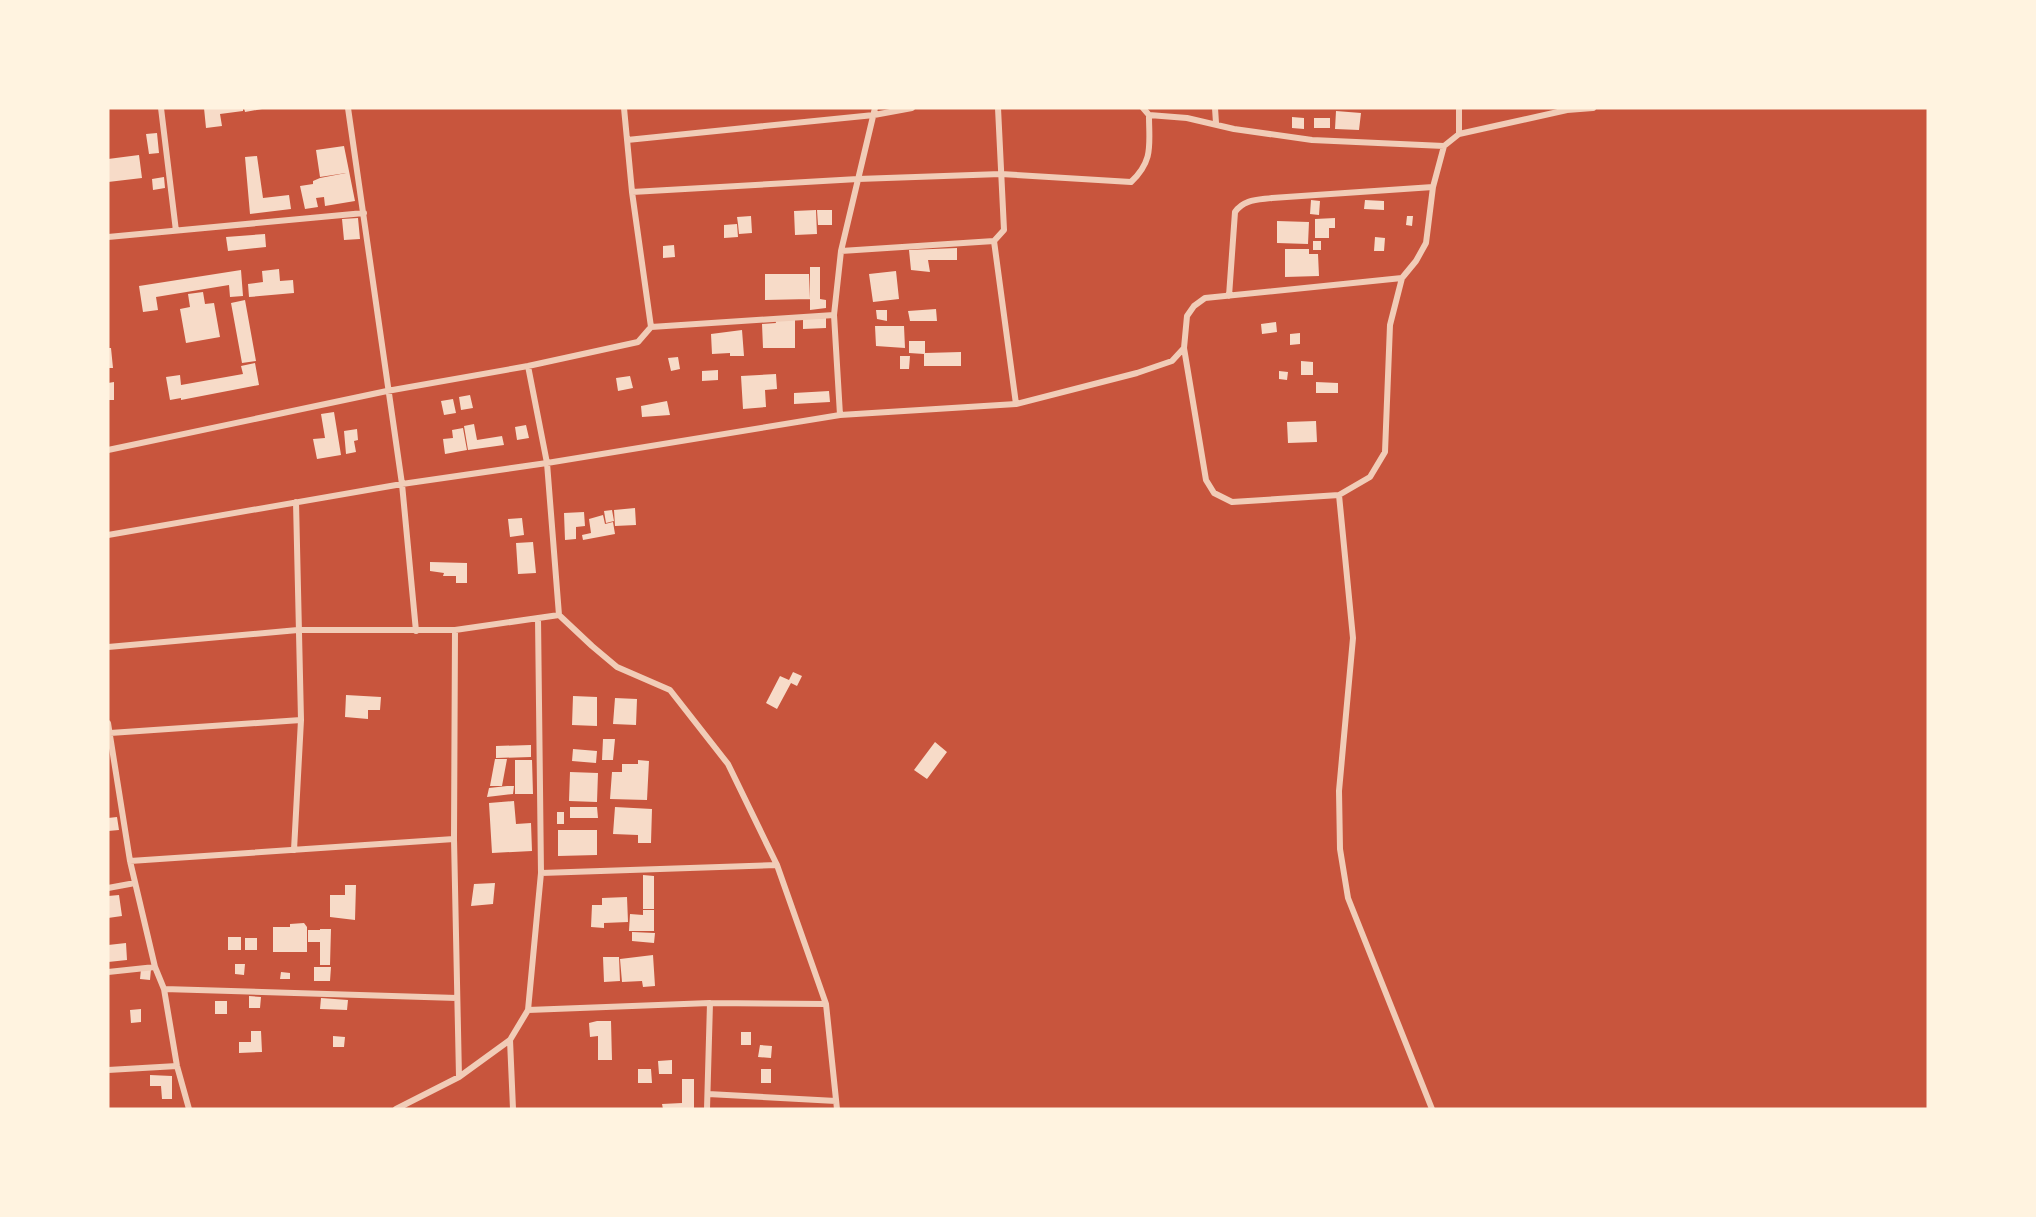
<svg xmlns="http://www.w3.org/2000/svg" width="2036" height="1217" viewBox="0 0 2036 1217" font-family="'IBM Plex Sans',sans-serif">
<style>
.building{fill:#f7dbc8}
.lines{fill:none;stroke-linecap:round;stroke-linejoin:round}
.minor{stroke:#f1ccb7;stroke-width:6}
</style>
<rect width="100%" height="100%" fill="#c8553d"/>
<path class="building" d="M204 108H243V111L220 114 222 126 206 128Z
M244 108H262V109L245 112Z
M1336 111 1361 113 1359 130 1335 129Z
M1292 117 1304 118V129L1292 128Z
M1314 118H1330V128H1314Z
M157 133 159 153 149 154 146 134Z
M344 146 355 201 325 206 324 197 316 198 318 207 305 209 300 186 313 184V181L320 178 346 173 320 177 316 150Z
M139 155 142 178 108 182V159Z
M257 156 263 198 289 195 291 209 250 214 245 157Z
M164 177 165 188 153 190 152 179Z
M1311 200 1320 201 1319 215 1310 214Z
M1365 200 1384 201V210L1364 209Z
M816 210 817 234 795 235 794 211Z
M817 210H832V225H818Z
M751 216 752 233 739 234 738 224H742H738L737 217Z
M1407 216H1413L1412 226 1406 225Z
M358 218 360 239 344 240 342 219Z
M1335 218V228H1329V238H1315V219Z
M1277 221 1309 222 1308 244 1277 243Z
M737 224 738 237 724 238V225Z
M265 234 266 247 228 251 226 237Z
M1375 237 1385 238 1384 251H1374Z
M1313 241H1321V250H1313Z
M674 245 675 257 663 258V246Z
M957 248V260H928L930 272 911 270 909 250Z
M1285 249H1309V254H1318L1319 276 1285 277Z
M810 267H820V299L826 300V308L810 310Z
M279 269 280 281 293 280 294 293 249 297 248 284 263 282 262 271Z
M241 270 243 296 230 297 229 285 156 297 158 310 143 312 139 286Z
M896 271 899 299 873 302 869 274Z
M765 274H809L810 299 765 300Z
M203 292 205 304 214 303 220 337 186 343 180 309 190 307 188 294Z
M245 300 256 361 242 363 231 303Z
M936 309 937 321H910L908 311Z
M876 310H887V321L877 319Z
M826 318V328L803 329V319Z
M775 319H795V348H763L762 324 776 323Z
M1276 322 1277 332 1262 334 1261 324Z
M875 326H904L905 348 876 346Z
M742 330 744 356H730V353L712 354 711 334Z
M1300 333V344L1290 345V334Z
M909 341H925V353L961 352V366H924V354L909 353Z
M108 348H111L113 368H108Z
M900 356H910L909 369H900Z
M678 357 680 369 671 371 668 358Z
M1301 361 1313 362V375H1301Z
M255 363 259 385 181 400V398L170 400 166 377 180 375 181 385 243 374 241 366Z
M718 370V380L702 381V371Z
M1279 371 1288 372 1287 380 1279 379Z
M776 374 777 389 765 390 766 407 743 409 741 376Z
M630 376 633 388 618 391 616 378Z
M114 382V400H108V383Z
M1316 382 1338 383V393H1316Z
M829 391 830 402 794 404V393Z
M470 395 473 408 461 410 459 397Z
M453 399 456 413 444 415 441 401Z
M667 401 670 415 642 417 641 406Z
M334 412 341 455 317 459 313 439 325 438 321 414Z
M1316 421 1317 442 1288 443 1287 422Z
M474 424 477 440 502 436 504 445 468 450 464 426Z
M526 425 529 438 517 440 515 427Z
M463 428 467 450 445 454 443 439 453 438 452 430Z
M357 429 358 440 354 441 356 452 346 454 344 431Z
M635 508 636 525 615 526 614 510Z
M612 510 614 521 606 523 604 511Z
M584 512 585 526 576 527V539L565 540 564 513Z
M603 515 605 524 613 522 615 534 583 540 582 535 591 533 589 519Z
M522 518 524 535 510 537 508 519Z
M533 542 536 573 518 574 516 543Z
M430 562 467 563V583H456V576H443L444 573 430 571Z
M793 672 802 676 797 686 791 683 777 709 766 703 780 676 789 680Z
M346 695 381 697 380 710H368V719L345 717Z
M573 696 597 697V726L572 725Z
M615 698 637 699 636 725 613 724Z
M603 739H615L613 760H602Z
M935 742 947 752 927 779 914 770Z
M531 745V757L496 758V746Z
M573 749 597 751 596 763 572 761Z
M495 759H507L502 786H490Z
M515 760H532L533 794H515Z
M638 760 649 761 647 800 610 799 612 772H622V764H638Z
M570 772 598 773 597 802 569 801Z
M507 786H514L513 794 487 797 489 788Z
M514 801 516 824 531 823 532 851 492 853 489 803Z
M570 807H597L598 818H570Z
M615 807 652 809 651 843H638V835L613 834Z
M557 812H564V824H557Z
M117 817 119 830 108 831V818Z
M558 830H597V855L558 856Z
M643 875 654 876V909H643Z
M495 883 493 904 471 906 474 884Z
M345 885H356L355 920 330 917V895H345Z
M119 895 122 916 108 918V896Z
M627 897 628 922 604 923V928L591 927 592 905H602V898Z
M643 910H654V931H629L630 914 643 915Z
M304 923 307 927V952H273V927H290V924Z
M320 929H331L330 965H320V942H308V930H320Z
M632 932 655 933 654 943 632 941Z
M228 937H241V950H228Z
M245 938H257V950H245Z
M126 943 127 960 108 962V945Z
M653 955 655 986 643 987 642 981 622 982 620 959Z
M603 957H619L620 981 604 982Z
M235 964H245L244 975 235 974Z
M314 967H331L330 981H314Z
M141 969H151L150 980 140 979Z
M281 972 290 973V979H280Z
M249 996 261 997 260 1008H249Z
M321 998 348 1000 347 1010 320 1009Z
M215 1001H227V1014H215Z
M141 1009V1022L131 1023 130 1010Z
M597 1021H611L612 1060H598V1036L590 1037 589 1023Z
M251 1031H261L262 1052 239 1053V1042H251Z
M741 1032H751V1045H741Z
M333 1036 345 1037 344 1047H333Z
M760 1045 772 1046 771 1058 758 1057Z
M672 1060V1074H659L658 1061Z
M638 1069H651L652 1083H638Z
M761 1069H771V1083H761Z
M150 1075 172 1076V1099H162L161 1086H150Z
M682 1079H694V1109H663L662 1104 682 1103Z"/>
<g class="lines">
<path class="minor" d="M161 108 176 231
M348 108 402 484 416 631
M998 108 1004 230 994 241 1016 404
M1215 108 1216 123
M1459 108V134
M1149 115 1187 118 1234 129 1312 140 1444 146
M627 140 874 115 912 108
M632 192 858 179 1001 174 1131 182C1154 160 1149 145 1149 115L1143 108
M108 237 364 213
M841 251 994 241
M1229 296 1235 212C1244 199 1258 200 1272 198L1433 187
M651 327 834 315
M1184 348 1206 480 1214 493 1232 502 1339 495
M528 366 547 463 559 615 592 646 617 667 670 690 728 764 777 865 826 1004
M840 415 834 315 841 251 875 108
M108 450 387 391 528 366 638 342 651 327 632 192 624 108
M108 535 402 484 547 463 840 415 1016 404 1137 373 1172 361 1184 348 1187 316 1194 306 1205 298 1402 278
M455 630 454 839 459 1077
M108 647 298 630H455L559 615
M108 723 130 861 155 967 164 989 177 1066 189 1109
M110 733 301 720
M294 850 301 720 296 502
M130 861 454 839
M541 873 777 865
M108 888 135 883
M108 972 155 967
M164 989 457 998
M528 1010 541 873 538 618
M510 1040 513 1109
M108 1070 177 1066
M708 1094 836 1101
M396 1109 459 1077 510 1040 528 1010 710 1003 826 1004 837 1109
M707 1109 710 1003
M1432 1109 1348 898 1340 849 1339 791 1353 638 1339 495 1370 477 1385 452 1390 325 1402 278 1416 261 1426 243 1433 187 1444 146 1459 134 1567 110 1593 108"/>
</g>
<rect width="2036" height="1217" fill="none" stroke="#fff3e0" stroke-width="219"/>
</svg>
